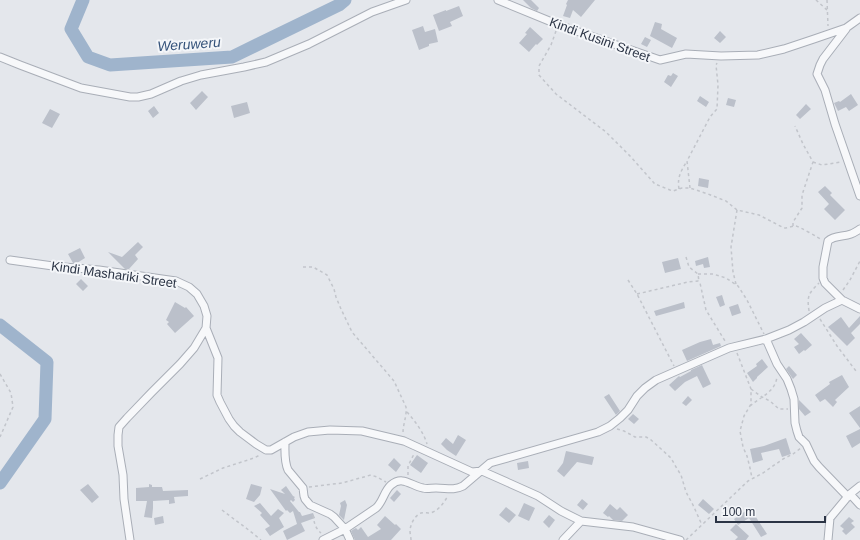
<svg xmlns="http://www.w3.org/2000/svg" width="860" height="540" viewBox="0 0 860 540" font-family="Arial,sans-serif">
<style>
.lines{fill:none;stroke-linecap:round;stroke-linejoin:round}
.river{stroke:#9fb4cc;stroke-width:13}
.building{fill:#bbc0ca}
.street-casing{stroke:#a9aeb7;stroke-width:9}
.path{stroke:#c2c5cb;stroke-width:1.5;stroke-dasharray:3 3;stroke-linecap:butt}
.street{stroke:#f7f8fa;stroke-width:7}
.labels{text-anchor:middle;stroke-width:4;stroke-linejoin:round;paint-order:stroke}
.street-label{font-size:13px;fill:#2b3445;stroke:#f4f6f9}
.water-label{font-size:14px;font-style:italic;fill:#34527a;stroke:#f4f6f9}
</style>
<rect width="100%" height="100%" fill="#e4e7ec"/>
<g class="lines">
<path class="river" d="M83 0 71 29 88 57 110 65 232 57 339 5 345 0
M0 325 47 362 45 419 0 483"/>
</g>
<path class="building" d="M523 0H531L539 8 537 11 531 8Z
M568 0H595L581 17 573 10 570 18 563 16 567 5 566 4Z
M459 6 463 16 450 22 452 26 439 31 433 15 446 10V11Z
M655 22 662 24 661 29 677 38 672 48 650 36Z
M423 26 425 32 435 29 438 42 429 44V46L419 50 412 30Z
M530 27 543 39 537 45 536 44 529 52 519 43 527 34 525 33Z
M720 31 726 37 720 43 714 38Z
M645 37 651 40 647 47 641 44Z
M673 73 678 76 671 87 664 82 668 75 671 76Z
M202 91 208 97 196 110 190 103Z
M851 94 858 105 849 111 846 107 838 111 834 103 839 101 840 102Z
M700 96 709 102 706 107 697 101Z
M728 98 736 100 734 107 726 105Z
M247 102 250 113 234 118 231 106Z
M806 104 811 109 800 119 796 115Z
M154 106 159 113 153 118 148 111Z
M50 109 60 114 52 128 42 123Z
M699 178 709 180 708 188 698 186Z
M825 186 832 193 830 195 845 210 835 220 824 209 829 204 818 192Z
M138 242 143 247 135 255 138 259 129 269H125L108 252 122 257Z
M80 248 85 258 77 263H73L68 254Z
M708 257 710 267 704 268 703 264 696 266 695 261Z
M678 258 681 269 665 273 662 262Z
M81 279 88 286 83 291 76 284Z
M722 295 725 305 720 307 716 297Z
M175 302 185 308 186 307 194 316 175 333 167 324 169 322 166 320Z
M684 302 685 308 656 316 654 311Z
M738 304 741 313 732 316 729 307Z
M860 316V324L851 333 855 338 847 346 828 327 841 317 849 328Z
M801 333 812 345 805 351 804 350 799 354 794 347 799 344 794 339Z
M711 339 713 345 720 343 721 346 687 361 682 350 700 342Z
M762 359 768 367 757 377V378L753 382 747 373 757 366 756 364Z
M702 365 711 384 703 388 697 376 685 382 675 391 669 385 679 376 680 377 691 371V370Z
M789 366 797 375 793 379 786 369Z
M842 375 849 387 835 400 837 402 833 407 825 399 820 402 815 395 830 384 829 382Z
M609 394 620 411 616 415 604 397Z
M688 396 692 400 686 406 682 403Z
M799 400 811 412 805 416 799 409Z
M860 406V428L849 413Z
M633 414 639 419 634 424 628 419Z
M860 429V443L852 448 846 436Z
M458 435 466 440 456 456 447 450 441 444 446 438 453 444Z
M786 438 791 454 782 457 779 449 761 453 763 460 753 463 750 449 764 446Z
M566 451 594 457 592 465 577 462 564 477 557 471 563 463Z
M417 455 428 463 421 473 410 465Z
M394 458 401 465 396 472 388 465Z
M528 461 529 468 518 470 517 463Z
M88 484 99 497 92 503 80 490Z
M149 484 152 485V487H162L163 491 188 490V496L174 497 175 503 169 504V500L153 501V508L152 518 144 517 147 501H136V488L149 487Z
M251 484 262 487 260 495 254 502 246 499Z
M286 486 293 496 295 497 294 498 295 500 293 502 291 500 290 501 299 512H300L302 516 313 513 315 518 301 523 305 531 287 540 283 531 297 524 293 511 290 513 287 510 286 511 270 489 285 494 281 490Z
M397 490 401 494 394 502 390 498Z
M582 499 588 504 583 510 577 505Z
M703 499 714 509 709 514 698 505Z
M345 500 347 505 344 520 339 515 341 506 340 503Z
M260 503 271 516 278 509 284 513 279 518 284 527 270 536 265 529 270 526 260 515 262 513 254 506Z
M524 503 535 508 529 521 518 516Z
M610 504 617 510 620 507 628 515 622 521 613 520 609 516 608 517 603 513Z
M506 507 516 515 509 523 499 515Z
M750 508 767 534 761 537 749 518 738 525 734 519Z
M549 515 555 520 549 528 543 522Z
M163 516 164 523 155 525 154 518Z
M385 516 395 525 396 524 401 529 391 540H355L351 531 354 529 356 528 358 530 361 527 368 537 381 529 377 525Z
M849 517 854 521 851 523 855 527 846 535 842 531 844 529 840 526Z
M736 524 749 536 746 540H735L738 537 730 530Z"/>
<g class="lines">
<g class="street-casing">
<path id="street" d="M498 0 559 25 660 60 686 54 721 56 758 55 784 49 814 39 846 28 860 18
M846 29 823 59 820 65 817 74 825 90 835 124 860 196
M0 57 20 65 81 88 130 97H138L151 94 181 81 201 75 244 67 266 62 309 44 372 12 406 0
M860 229C857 231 854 233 851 234 843 237 834 235 828 241L823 267V278L825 283 842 300 860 309
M10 260 53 266 99 270 176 281 189 287 197 294 204 306 207 316 206 328 194 348 180 364 152 392 127 418 119 427 118 435V446L123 475 124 499 130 540
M206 328 218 358 217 395 220 402 229 419 234 426 240 432 256 444 266 450H271L294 437 308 432 330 430 362 431 404 441 472 472 482 471 509 483 538 496 561 511 581 521 633 527 680 540
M766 339 777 364 787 379 791 389 794 399 795 423 797 431 799 437 806 444 814 461 819 467 848 497
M285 442C285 452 284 461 288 470L303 488 304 496 305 499 310 505 330 514 334 517 345 529 350 540
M850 494 860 505
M323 540 345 529 376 508C383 502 384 491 391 485 403 475 411 486 423 488 427 489 431 488 436 488 447 488 453 491 463 486L490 463 598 432 610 426 620 418 628 410 637 396 645 388 656 380 729 348 766 339 789 330 804 322 825 308 842 300
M563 540 581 521
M828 540 830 518 850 494 860 486"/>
</g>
<path class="path" d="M816 0 827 10
M827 0 828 26
M556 31 551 45 539 66V75L556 94 606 132 631 157 655 184 670 190 673 191 682 188H690L708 194 726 201 737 210 759 215 784 228C788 228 792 226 796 226 800 227 819 238 822 240
M813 162 822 165 841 162
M690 188 687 161 710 117 717 109 718 85 716 65 717 63
M679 189C677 177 681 171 687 161
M793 226V222L802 208V195L813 162 803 144 795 126
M686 257 689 267 698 274 699 282
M303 267H313L327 275 334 289 336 297 341 309 352 332 394 381 406 407C407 416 403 424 403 433
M698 274H713L726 278 738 286 747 300 764 334
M628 280 637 294 674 366
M736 284 733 272 731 247 737 210
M843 290 850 280 860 261
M637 294 688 282 698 281 700 283 706 310 725 341
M809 311C807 296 808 294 819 283
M820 319 837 346 856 371
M737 353 751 389V404L744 416 740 431 743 447 747 456 750 468 752 478
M0 374 11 393 13 407 0 437
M751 389 762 397 770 401 779 409H788
M750 406C760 397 776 392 777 376
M407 412C415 421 424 433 427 444
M617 429 624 431 635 437H646L650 439 671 458 676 467 681 475 686 492 693 505 702 525
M408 475V466L414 454
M200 479 223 468 254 458 260 455
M309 487 342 483 371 475 377 477 386 482
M222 510C235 520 248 529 261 540
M313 515C314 522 315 528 321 533
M411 540C411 537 410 534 410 531 410 525 415 515 421 513 425 512 429 514 433 512 440 509 444 502 448 496
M686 540 748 481 763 473 783 459 793 454 801 448"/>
<use href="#street" class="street"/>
</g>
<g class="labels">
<g class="street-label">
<text transform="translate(600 39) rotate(20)" y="5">Kindi Kusini Street</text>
<text transform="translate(114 274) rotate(8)" y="5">Kindi Mashariki Street</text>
</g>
<g class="water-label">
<text transform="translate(189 44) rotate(-4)" y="5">Weruweru</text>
</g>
</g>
<path d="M716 516v6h109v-6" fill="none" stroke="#2b3445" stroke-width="2"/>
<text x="722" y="516" font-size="12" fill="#2b3445" stroke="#f4f6f9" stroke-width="3" paint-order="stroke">100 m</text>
</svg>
